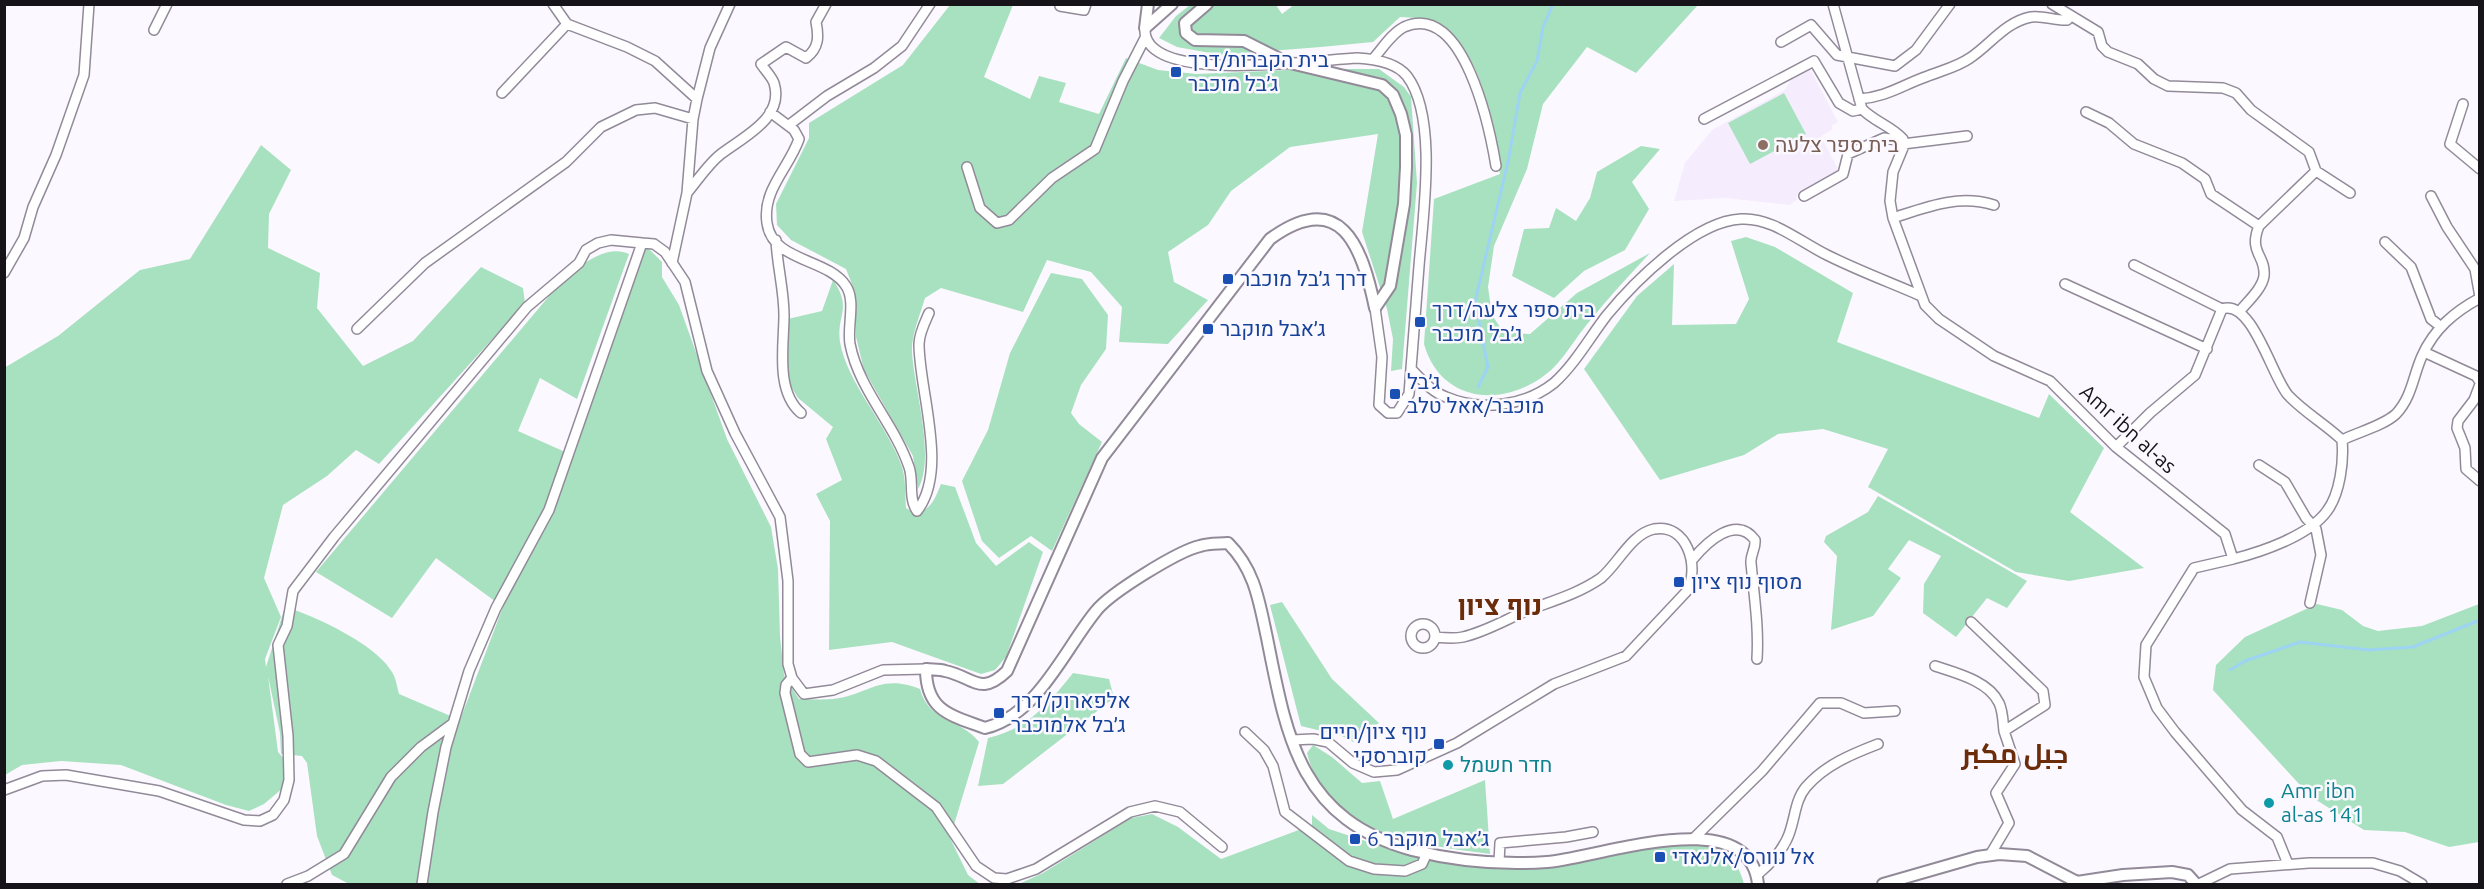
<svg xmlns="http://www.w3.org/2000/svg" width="2484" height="889" viewBox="0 0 2484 889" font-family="Ubuntu,Cairo,Heebo,sans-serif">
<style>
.education{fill:#f5ecfd}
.green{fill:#a8e1bf}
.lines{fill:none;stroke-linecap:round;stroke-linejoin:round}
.stream{stroke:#9dd3f3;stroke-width:3}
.minor-casing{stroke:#928a99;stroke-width:12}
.tertiary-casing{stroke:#928a99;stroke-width:14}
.minor{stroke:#fff;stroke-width:9}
.tertiary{stroke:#fff;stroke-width:10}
.transit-dot{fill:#1a4fb4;stroke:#fcf8ff;stroke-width:2}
.education-dot{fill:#8d6e63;stroke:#fcf8ff;stroke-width:2}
.culture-dot{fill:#0f9aa8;stroke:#fcf8ff;stroke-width:2}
.labels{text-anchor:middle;stroke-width:5;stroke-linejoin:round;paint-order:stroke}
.transit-label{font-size:21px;fill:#164399;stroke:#fcf8ff;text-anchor:start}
.education-label{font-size:21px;fill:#785e54;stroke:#fcf8ff;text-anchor:start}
.street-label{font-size:21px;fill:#161319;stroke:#fcf8ff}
.culture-label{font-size:21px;fill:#0d838f;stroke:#fcf8ff;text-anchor:start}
.district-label{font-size:27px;font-weight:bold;fill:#6b2c0a;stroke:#fcf8ff}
</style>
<rect width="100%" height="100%" fill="#fcf8ff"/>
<path class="education" d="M1810 69 1838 122 1831 126 1833 129 1821 136 1839 171 1796 196 1797 200 1790 205 1726 198 1674 201 1685 163 1712 130 1785 90 1791 80Z"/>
<path class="green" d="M1295 4 1698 5 1636 73 1587 47 1543 104 1527 169 1494 246 1488 287 1492 315 1500 327 1514 333 1530 334 1577 293 1650 253C1629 276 1608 298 1589 322 1575 338 1562 363 1545 375 1500 409 1440 401 1424 344L1434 199 1500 174C1493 125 1483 50 1437 22 1428 17 1411 18 1400 17L1373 42 1321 47 1221 55 1177 47 1159 38 1176 16 1190 5H1276L1282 14Z
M950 5H1013L984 77 1030 99 1039 76 1066 83 1059 102 1099 114 1126 58 1158 70 1197 74 1310 69H1379L1404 87 1411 97 1417 183 1402 369 1391 371 1393 339 1387 309 1362 232 1378 134 1290 147 1231 191 1208 225 1168 252 1174 282 1208 300 1168 344 1119 342 1122 307 1091 272 1047 260 1023 312 941 288 925 298C920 315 911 336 912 352 914 389 936 457 918 489L913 456 864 370 856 337 855 292 846 269 791 240 777 225 776 204 809 138V123L903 65Z
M1784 93 1806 134 1750 164 1728 123Z
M261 145 291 170 269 214 268 248 320 273 317 308 363 366 413 341 481 267 523 288 525 303 379 464 356 450 327 476 283 505 264 578 281 617 265 659 266 667 285 607C314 615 377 645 392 672 396 678 397 687 399 694L460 720 503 607 436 558 392 618 316 572 566 276C583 264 607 244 629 254L577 399 540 378 518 431 572 455 637 271 639 249H649L662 262V277L679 305 727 439 771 527 778 569 780 636 784 675 799 699C810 699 822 700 833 699 869 695 879 673 920 689 929 723 962 719 979 742L950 838 968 875 980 884H349L332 875 317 836 307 763 302 756 281 754 280 733 268 676 278 752 286 761 283 788 264 804 249 811 226 805 121 765 61 761 22 765 5 775 4 368 58 336 140 270 190 259Z
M1641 146 1660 149 1632 182 1649 209 1625 250 1584 271 1554 298 1512 276 1524 229 1549 228 1556 208 1576 221 1590 198 1597 172Z
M1746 237 1775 247 1853 293 1837 342 2039 418 2049 394 2104 448 2070 512 2144 568 2069 581 2016 572 1868 487 1888 449 1823 429 1778 434 1744 455 1660 480 1584 369 1637 296 1674 264 1672 325 1736 324 1749 299 1731 241Z
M1051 273 1082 279 1108 315 1106 349 1081 385 1071 413 1079 424 1102 442 1052 551 1031 536 999 558 982 541 962 481 988 430 1010 353Z
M833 280C853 309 836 315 840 342 847 383 888 426 902 467 906 479 905 495 906 508L916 514C931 509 935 499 941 484L955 487 976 543 996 566 1029 542 1043 552 1006 657 995 670 981 674 892 642 829 650 830 521 816 494 842 480 826 439 833 427 798 398 784 375 779 321 822 311Z
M1878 496 2027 581 2007 608 1987 598 1956 637 1923 613 1924 584 1941 556 1909 540 1888 569 1901 578 1873 616 1831 630 1837 556 1824 542 1826 536 1868 512Z
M1282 602 1332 679 1379 723 1353 742 1342 736 1301 726 1270 605Z
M2317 604 2342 610 2363 626 2378 631 2422 626 2479 604V842L2449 847 2405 832 2364 830 2310 796 2213 690 2216 665 2245 637Z
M1073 673 1109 679 1114 698 1003 784 978 786 988 738C1028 729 1048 704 1073 673Z
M1313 745 1332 757 1362 783 1380 781 1393 819 1485 780 1490 854C1419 844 1327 837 1307 753Z
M1152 814 1178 827 1221 859 1312 825V815L1329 829 1408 855 1473 863 1695 843C1721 849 1737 855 1744 884H1019L1043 873 1131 818Z"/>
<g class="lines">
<path class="stream" d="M1478 387 1488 367 1475 302 1509 157 1520 93 1537 61 1543 27 1553 4
M2230 670 2245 661 2300 642 2369 650 2413 647 2480 620"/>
<g class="minor-casing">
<path id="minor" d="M553 4 567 24 627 47 655 61 697 99
M1833 4 1862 109C1875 122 1891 126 1903 139V148L1893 172 1890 201 1893 218 1925 305 1939 319 1994 356 2050 381 2116 447 2225 534 2233 559 2194 568 2146 645 2144 677 2157 708 2175 732 2242 810 2277 837 2288 864
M2052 4 2098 32 2102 46 2108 52 2138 64 2154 79 2168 86 2223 88 2236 93 2251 110 2309 152 2316 171
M1060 6 1084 10 1086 4
M1145 28C1141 87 1321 59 1357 58 1374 59 1396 62 1407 76 1438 117 1423 216 1419 266 1416 309 1412 351 1409 394L1397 413H1388L1379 405 1382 357 1375 308
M154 30 167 4
M1781 42 1811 25 1837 55 1895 66 1916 50 1950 4
M1373 59C1382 49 1392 33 1404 27 1464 0 1490 130 1496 166
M502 93 567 24
M1859 99C1887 97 1902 85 1928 76 1943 70 1957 67 1970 58 1990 45 2005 22 2031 17 2043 15 2055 21 2067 20L2071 16
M2463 104 2450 144 2480 169
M770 112 794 130 799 139C789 168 762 190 767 223 772 262 828 258 846 286 856 301 847 326 850 344 859 390 894 423 909 467 914 481 908 498 917 511 949 470 919 391 919 344 919 334 925 322 929 313
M2086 112 2109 123 2134 144 2182 163 2205 179 2211 194 2259 226
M1704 119 1814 61 1839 103 1853 111 1862 109
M789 125 827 96 874 68 902 46 930 4
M1903 144 1967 136
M967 167 980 208 997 223 1009 220 1052 178 1095 149 1123 81 1145 38
M687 193C698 180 708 164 721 154 743 137 785 118 774 83 772 77 765 70 761 64L786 47 806 58C819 48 819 37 816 22L826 4
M1804 196 1843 174 1848 154 1884 138 1903 141
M2431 196 2447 227 2475 269 2480 297
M1893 218C1927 207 1958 194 1994 205
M776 240C777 265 784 290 784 315 784 345 775 391 801 413
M2385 242 2411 267 2431 319 2440 326
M672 263 687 193 693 119 697 99 710 48 730 4
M2134 265 2222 309
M4 273 24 238 33 207 56 155 84 75 89 4
M2065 284 2207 349
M2240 311C2248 301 2262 289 2264 276 2266 255 2248 253 2259 226L2316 171 2350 193
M357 329 425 263 566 162 601 127 636 110 655 108 693 119
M2424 352 2476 376 2480 382
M1411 369C1422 380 1432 392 1446 397 1481 412 1525 406 1554 383 1575 364 1590 337 1607 315 1635 281 1695 221 1741 219 1772 217 1800 242 1827 255 1857 270 1889 282 1919 295
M2480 384 2474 400 2458 421 2457 428 2465 448 2466 469 2480 481
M2342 440C2358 432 2383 426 2396 414 2412 397 2413 376 2422 356 2434 329 2454 312 2480 298
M2116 447 2150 413 2195 375 2222 309C2252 298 2272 377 2288 395 2304 412 2325 424 2342 440 2344 461 2340 494 2327 511 2309 536 2261 552 2233 559
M2259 465 2285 482 2306 518 2316 529 2321 555 2310 603
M1693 559C1706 543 1736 514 1755 540 1756 549 1750 555 1751 563 1754 596 1759 626 1757 659
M1971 622 2043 691 2045 705 2004 731 2015 764 1996 793 2009 823 1990 855
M1411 636a12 12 0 1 1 24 0a12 12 0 1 1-24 0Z
M1935 666C1956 673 1989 681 1999 703 2003 711 2003 723 2004 731
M792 678 786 685 785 693 800 754 808 762 857 755 876 761 936 807 976 866 994 878 1007 879 1036 869 1130 812 1155 806 1180 812 1222 847
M1245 732 1264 750 1273 766 1285 812 1349 861 1374 869 1405 871 1422 864 1427 853
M1292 740 1313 739 1328 742 1353 763 1374 772 1397 770 1457 743 1554 684 1626 656 1687 591C1700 567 1687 523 1654 529 1631 534 1618 564 1601 578 1578 594 1552 601 1526 611 1505 620 1485 632 1463 637 1454 639 1445 638 1436 637
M4 790 42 776 66 775 159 791 244 820 260 821 273 815 284 800 289 780 288 736 278 645 287 626 293 591 334 537 527 307 579 263 586 250 598 243 611 240 642 243
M1694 838 1762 771 1820 703H1841L1864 713 1895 711
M1499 862 1500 843 1566 837 1593 832
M1757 875C1769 865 1780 854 1787 839 1795 823 1794 801 1806 787 1825 765 1852 754 1878 744
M287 884 308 876 344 854 391 777 421 747 452 724
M422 884 433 812 446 747 469 671 496 608 549 510 642 243 654 244 665 252 685 282 707 371 735 433 780 517 788 581V664L792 678 804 694 833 690 883 670 926 669
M2199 884 2230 869 2309 863H2373L2400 871 2422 884"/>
</g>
<g class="tertiary-casing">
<path id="tertiary" d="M1207 4 1185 23 1186 33 1195 40 1244 41 1286 62 1382 85 1393 95 1401 114 1406 135V167L1404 204 1390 286 1375 308
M1145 28 1172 4
M1145 28 1148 4
M1375 308C1362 245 1340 188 1270 239L1102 458 1007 671C980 697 974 677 945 671 939 669 932 670 926 669 926 711 950 715 985 728 1038 715 1064 650 1096 611 1110 593 1178 551 1200 546 1209 543 1219 544 1228 543 1255 570 1259 601 1267 638 1287 739 1300 819 1412 850 1455 861 1503 865 1547 862 1598 858 1749 801 1758 884
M1883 884 1977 857 1999 854 2027 856 2077 882 2123 875 2172 872 2188 875 2196 884"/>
</g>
<use href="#minor" class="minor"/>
<use href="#tertiary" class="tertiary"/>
</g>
<g class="transit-dot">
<rect x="1170" y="66" width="12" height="12" rx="3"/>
<rect x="1222" y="273" width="12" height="12" rx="3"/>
<rect x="1414" y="316" width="12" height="12" rx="3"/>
<rect x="1202" y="323" width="12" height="12" rx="3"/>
<rect x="1389" y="388" width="12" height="12" rx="3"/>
<rect x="1673" y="576" width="12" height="12" rx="3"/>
<rect x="993" y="707" width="12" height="12" rx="3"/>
<rect x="1433" y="738" width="12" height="12" rx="3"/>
<rect x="1349" y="833" width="12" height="12" rx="3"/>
<rect x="1654" y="851" width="12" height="12" rx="3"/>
</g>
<circle class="education-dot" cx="1763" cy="145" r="6"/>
<g class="culture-dot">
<circle cx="1448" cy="765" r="6"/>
<circle cx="2269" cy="803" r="6"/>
</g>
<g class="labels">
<g class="transit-label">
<text x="1188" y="67">בית הקברות/דרך<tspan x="1188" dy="24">ג׳בל מוכבר</tspan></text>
<text x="1240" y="286">דרך ג׳בל מוכבר</text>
<text x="1432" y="317">בית ספר צלעה/דרך<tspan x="1432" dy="24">ג׳בל מוכבר</tspan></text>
<text x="1220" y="336">ג׳אבל מוקבר</text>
<text x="1407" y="389">ג׳בל<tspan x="1407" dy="24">מוכבר/אאל טלב</tspan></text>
<text x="1691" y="589">מסוף נוף ציון</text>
<text x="1011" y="708">אלפארוק/דרך<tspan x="1011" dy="24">ג׳בל אלמוכבר</tspan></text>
<text x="1427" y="739" text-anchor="end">נוף ציון/חיים<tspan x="1427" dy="24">קוברסקי</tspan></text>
<text x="1367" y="846">ג׳אבל מוקבר 6</text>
<text x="1672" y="864">אל נוורס/אלנאדי</text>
</g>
<g class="education-label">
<text x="1775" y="152">בית ספר צלעה</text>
</g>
<g class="street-label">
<text transform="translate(2128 429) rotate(42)" y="7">Amr ibn al-as</text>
</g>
<g class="culture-label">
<text x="1460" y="772">חדר חשמל</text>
<text x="2281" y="798">Amr ibn<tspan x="2281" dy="24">al-as 141</tspan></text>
</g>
<g class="district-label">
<text x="1500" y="615">נוף ציון</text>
<text x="2015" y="763">جبل مكبر</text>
</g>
</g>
<rect width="2484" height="889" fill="none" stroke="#161319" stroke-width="12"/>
</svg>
